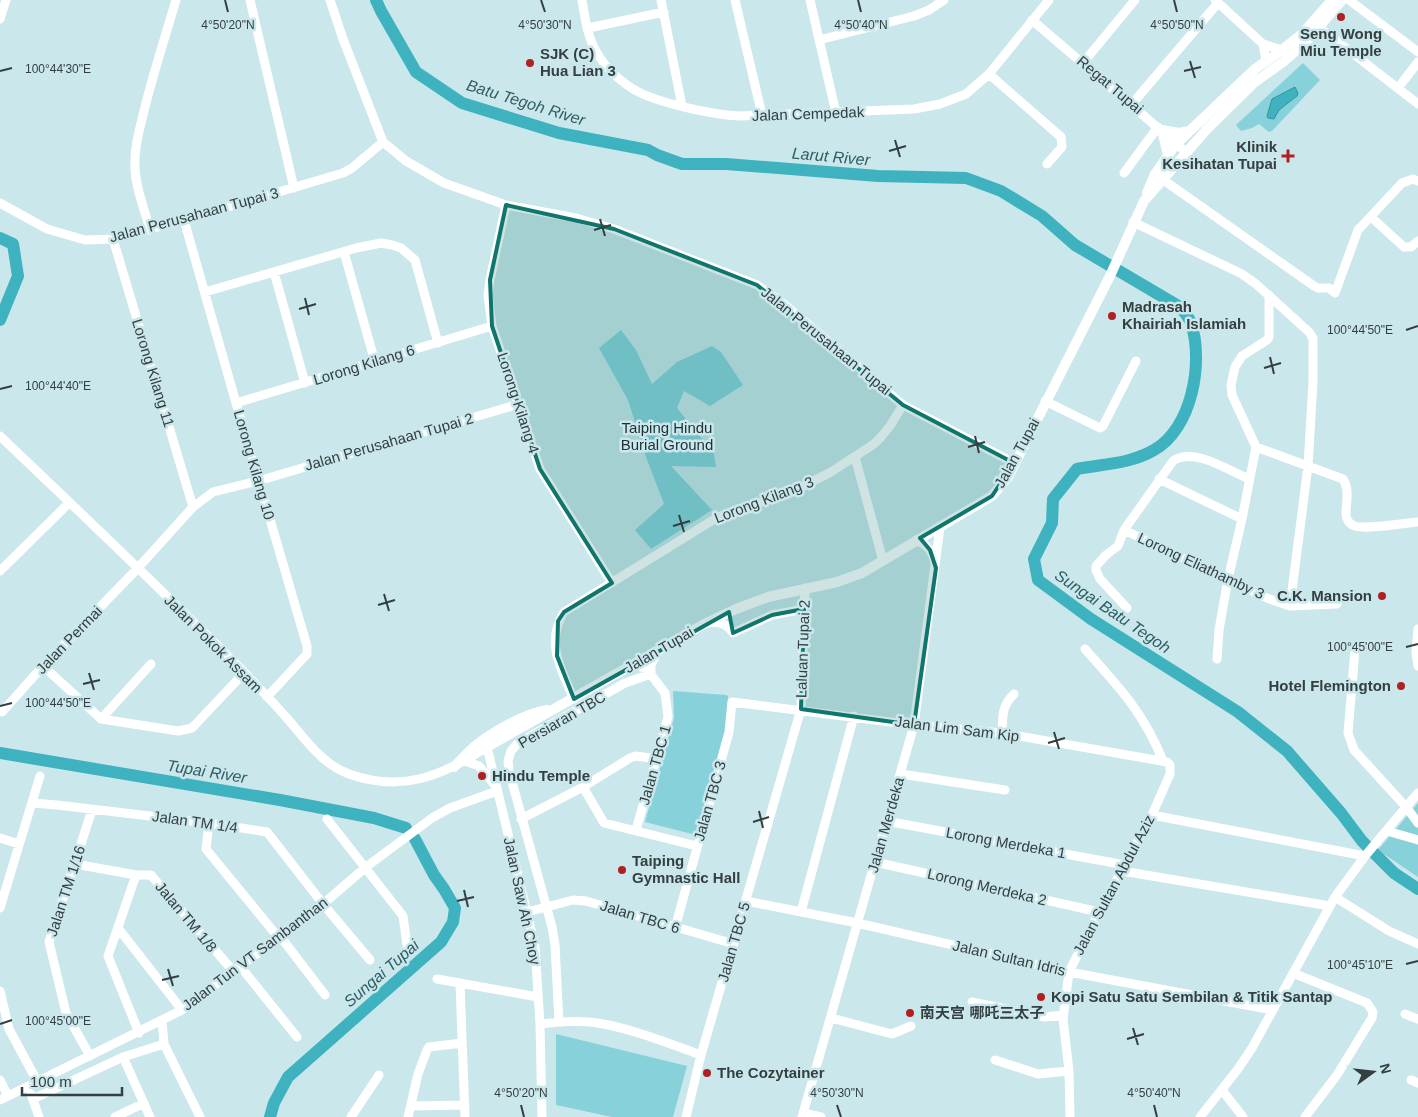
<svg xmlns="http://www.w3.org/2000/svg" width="1418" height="1117" viewBox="0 0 1418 1117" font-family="Helvetica,'Noto Sans SC',sans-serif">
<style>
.green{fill:#87d1db}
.water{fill:#3fb2c0;stroke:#3c909a}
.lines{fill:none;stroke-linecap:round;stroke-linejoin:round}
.river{stroke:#3fb2c0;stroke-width:12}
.minor{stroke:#fff;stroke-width:9}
.major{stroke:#fff;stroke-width:10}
.marked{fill:#0f766e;fill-opacity:0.2;stroke:#0f766e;stroke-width:4;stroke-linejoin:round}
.ticks{fill:none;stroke:#343f41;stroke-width:2}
.poi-dot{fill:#b01f22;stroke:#cae7eb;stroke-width:2}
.labels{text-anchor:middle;stroke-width:5;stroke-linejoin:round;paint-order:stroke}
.poi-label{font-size:15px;font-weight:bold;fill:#343f41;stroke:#cae7eb;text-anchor:start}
.street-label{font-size:15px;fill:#343f41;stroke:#cae7eb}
.park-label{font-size:15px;fill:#1d3134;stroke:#cae7eb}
.water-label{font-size:16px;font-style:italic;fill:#2e5e64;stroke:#cae7eb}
.ticks-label{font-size:12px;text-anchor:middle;fill:#343f41;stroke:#cae7eb;stroke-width:5;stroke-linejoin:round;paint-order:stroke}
</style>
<rect width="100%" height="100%" fill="#cae7eb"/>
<path class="green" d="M1303 63 1320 80 1272 131 1269 132 1259 124 1252 128 1241 131 1236 125Z
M621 330 636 350 652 384 677 362 712 346 721 352 743 385 710 406 684 391 677 408 714 454 716 467 671 466 712 510 651 549 635 530 664 504 646 457 628 400 599 348Z
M673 691 726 695 728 696 726 731 696 835 645 822 674 718Z
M1418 803V877L1378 850Z
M556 1034 687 1066 673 1117H612L556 1105Z"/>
<path class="water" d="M1295 87 1298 93 1297 96 1279 110 1274 119 1268 118 1267 116 1272 99Z"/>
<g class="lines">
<path class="river" d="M376 0 381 11 416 72 462 103 559 133 648 150 657 155 682 164H726L878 176 966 178 1001 191 1042 216 1075 245 1180 307C1184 312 1189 317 1191 323 1204 362 1192 429 1154 450 1130 464 1103 464 1077 469L1053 499 1052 523 1034 559 1038 580 1091 619 1238 712 1287 751 1341 813 1362 841 1394 873 1418 889
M0 238 13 244 18 276 0 320
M0 753 280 800 374 818 406 828
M270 1117 274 1103 288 1077 441 942 453 922 455 908 444 889 434 875 415 839"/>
<path class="minor" d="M250 0 294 188
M330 0 343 39 383 142 406 161 444 183 506 205 576 218 614 229 757 285 785 305 903 405 1014 463
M582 0C585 17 587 36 596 51 604 66 619 80 633 89 656 103 714 115 740 116L914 109 940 104 966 94 989 74 1049 0
M661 0 682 106
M735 0 762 115
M810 0 836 113
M1215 0 1263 44 1266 61
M1349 0 1418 52
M0 19 6 0
M1032 20 1186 152
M588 28 664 12
M1320 28 1418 104
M819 40 914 16 929 10 944 0
M1263 44 1282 50
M1083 63 1135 0
M989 74 1061 137 1062 147 1047 164
M1398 88 1418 62
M1132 104 1218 3
M1124 173 1158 127
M1162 179 1314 286 1318 288H1329L1335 293 1358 230 1402 183 1413 179 1418 181
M0 203 47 229 85 240 113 239 184 220 343 173 352 168 383 142
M506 205 490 280 488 295 492 326 540 469 612 583
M1371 217 1404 247H1411L1418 241
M184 220 236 403 307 646V654L267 697
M1133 222 1242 274 1256 284 1309 332 1313 338V382L1308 466 1290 606
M150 230C145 210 135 187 135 167 134 145 141 124 146 103 155 68 166 34 176 0
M113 239 193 507
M344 252 375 362
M274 272 305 383
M205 292 356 248 381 243 392 245 401 248 415 260 438 343
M1045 401 1100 428 1103 426 1136 361
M236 403 492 326
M0 436C82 514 164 592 244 672 258 687 272 701 285 716 304 737 321 764 349 774 402 793 442 776 487 747L535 946 540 1024 542 1117
M1256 447 1343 479C1350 490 1346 501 1346 514 1346 519 1349 524 1355 526 1367 530 1403 523 1418 522
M855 457 883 561
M1159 479 1242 519
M1124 530 1269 599 1290 606 1337 604
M916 540C928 545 933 552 935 564
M0 571 69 503
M1127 608 1100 579 1096 570V566L1106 555 1118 546 1124 530 1173 461C1195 447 1227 470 1249 479
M708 623C719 621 726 623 733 633L772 615 804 609
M1418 629 1416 652 1418 666
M1085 649C1119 687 1144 713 1163 761
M1355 650 1348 733 1354 750 1407 808 1418 823
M1217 659 1219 630 1228 579 1242 519 1256 447 1232 395 1231 385 1235 367 1242 356 1267 340 1269 337V295
M633 665 646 668 665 693 668 717 636 830
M43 666 101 719 178 731 192 728 244 673
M651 674V665L658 651
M574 699C561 669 545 643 564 612L718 517 798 489 831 472 874 444 881 437 890 426 903 405
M2 712 43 666 137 569 193 507 213 492 258 481 519 404
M101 719 151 664
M1002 733C1003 716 1001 707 1014 694
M465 761 479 766 494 784
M901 774 1005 790
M583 787 604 823 697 846
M32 803 57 805 209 823 267 832 323 904 370 960
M1152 815 1365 856
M327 819 403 916 408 952
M521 819 583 787 630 758 636 756 657 759
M886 821 1125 865
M209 823 206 849 278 937
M1387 831 1418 840
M0 838 19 844
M875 862 1099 912
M75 864 136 875H151L233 971
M1122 871 1330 906
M136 875 108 956 139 1033
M1335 897 1389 931 1418 944
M746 901 857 923 1069 972 1273 1010
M0 908 40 776
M527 912 573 900 586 901 734 944
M801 912 854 716
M118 928 182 1010
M675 928 729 732 732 702 914 725 1002 733 1167 762 1170 765V774L1152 815 1099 912 1069 972 1063 1019 1069 1071 1070 1117
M280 936 325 995
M240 966 297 1037
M1293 973 1367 1003 1373 1012 1372 1018 1337 1075 1305 1117
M437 979 538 997
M460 984 465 1117
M0 991 9 1029 37 1081
M972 1002 1045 1017 1063 1015
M1405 1014 1418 1019
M831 1018 892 1034 911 1026
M162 1021 164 1044 200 1117
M559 1022 555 945 552 927 509 771 508 761 511 751 518 743 625 683 651 674
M540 1024C559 1022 579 1020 598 1023 633 1029 668 1043 701 1055
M90 1056 66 1013 49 942 92 810
M123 1057 150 1117
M995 1060 1038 1074 1069 1071
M0 1080 8 1096
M1411 1080 1418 1083
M1222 1090 1243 1117
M31 1094 39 1117
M33 1099 123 1057 164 1044
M0 1100 182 1010 323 904 366 867 432 818 450 808 497 791
M411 1106 465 1105
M804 1113 821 1117
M115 1117 144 1103
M351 1117 379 1075
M408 1117 418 1074 427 1050 429 1047 462 1043
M686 1117 701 1055 801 709 805 588
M802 1117 914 725 940 527
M1200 1117 1238 1069 1252 1048 1335 897 1365 856 1418 793"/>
<path class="major" d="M1168 155 1162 130 1179 133 1189 131
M1147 193 1155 174 1176 144 1255 69 1282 50 1302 34 1332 0
M487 747 706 623 736 609 768 597 837 582 862 573 992 496 1008 477 1110 276 1144 201 1207 129 1255 82 1283 62 1307 41 1342 0
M454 767C463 758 472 747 483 740 502 727 525 714 547 710"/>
</g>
<path class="marked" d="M506 205 614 229 757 285 903 405 1014 463 992 496 920 538 930 550 936 568 914 725 801 709 804 609 772 615 733 633 729 612 574 699 557 656 558 621 564 612 612 583 540 469 492 326 490 280Z"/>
<path class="ticks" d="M225 0 228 12M541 0 545 12M858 0 861 12M1174 0 1177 12M1190 61 1195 78M0 71 12 68M1184 71 1201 67M895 140 900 157M889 151 906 146M600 219 605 236M594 230 611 225M305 298 309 315M299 309 316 304M1406 330 1418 326M1270 357 1274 374M1264 368 1281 363M0 389 12 386M975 436 979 453M968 447 985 442M679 515 684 532M673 526 690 521M384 594 389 611M378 605 395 600M1406 647 1418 644M89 673 94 690M83 684 100 680M0 706 12 703M1054 732 1059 749M1048 743 1065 738M759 811 763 828M753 822 769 817M464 890 468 907M457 901 474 897M1406 964 1418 961M168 969 173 986M162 980 179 976M0 1024 12 1020M1133 1028 1138 1045M1127 1039 1144 1034M521 1105 524 1117M837 1105 841 1117M1154 1105 1157 1117"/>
<g class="poi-dot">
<circle cx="1341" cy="17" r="5"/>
<circle cx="530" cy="63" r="5"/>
<path d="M1285.5 148.5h5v5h5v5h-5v5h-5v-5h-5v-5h5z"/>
<circle cx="1112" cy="316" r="5"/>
<circle cx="1382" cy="596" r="5"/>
<circle cx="1401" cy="686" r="5"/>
<circle cx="482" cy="776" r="5"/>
<circle cx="622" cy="870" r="5"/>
<circle cx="1041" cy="997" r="5"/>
<circle cx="910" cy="1013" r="5"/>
<circle cx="707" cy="1073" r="5"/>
</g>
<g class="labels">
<g class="poi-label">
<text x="1341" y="39" text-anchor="middle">Seng Wong<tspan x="1341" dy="17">Miu Temple</tspan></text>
<text x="540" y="59">SJK (C)<tspan x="540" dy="17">Hua Lian 3</tspan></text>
<text x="1277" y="152" text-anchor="end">Klinik<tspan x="1277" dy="17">Kesihatan Tupai</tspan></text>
<text x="1122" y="312">Madrasah<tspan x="1122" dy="17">Khairiah Islamiah</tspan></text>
<text x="1372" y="601" text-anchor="end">C.K. Mansion</text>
<text x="1391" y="691" text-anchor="end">Hotel Flemington</text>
<text x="492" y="781">Hindu Temple</text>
<text x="632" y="866">Taiping<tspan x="632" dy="17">Gymnastic Hall</tspan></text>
<text x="1051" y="1002">Kopi Satu Satu Sembilan &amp; Titik Santap</text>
<text x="920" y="1018">南天宫 哪吒三太子</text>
<text x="717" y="1078">The Cozytainer</text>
</g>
<g class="street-label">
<text transform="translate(1110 85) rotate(40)" y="5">Regat Tupai</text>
<text transform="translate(808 114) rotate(-2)" y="5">Jalan Cempedak</text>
<text transform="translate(194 215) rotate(-15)" y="5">Jalan Perusahaan Tupai 3</text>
<text transform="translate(826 341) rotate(39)" y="5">Jalan Perusahaan Tupai</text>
<text transform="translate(364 365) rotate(-17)" y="5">Lorong Kilang 6</text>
<text transform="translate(153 373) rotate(73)" y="5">Lorong Kilang 11</text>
<text transform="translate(518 403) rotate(72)" y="5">Lorong Kilang 4</text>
<text transform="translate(389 442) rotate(-16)" y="5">Jalan Perusahaan Tupai 2</text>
<text transform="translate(1017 453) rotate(-61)" y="5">Jalan Tupai</text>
<text transform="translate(254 465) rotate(74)" y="5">Lorong Kilang 10</text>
<text transform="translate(764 500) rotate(-21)" y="5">Lorong Kilang 3</text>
<text transform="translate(1201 566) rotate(25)" y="5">Lorong Eliathamby 3</text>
<text transform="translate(69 640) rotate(-46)" y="5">Jalan Permai</text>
<text transform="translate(213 644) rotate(45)" y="5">Jalan Pokok Assam</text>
<text transform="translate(803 649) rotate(-88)" y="5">Laluan Tupai 2</text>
<text transform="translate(659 650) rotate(-30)" y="5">Jalan Tupai</text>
<text transform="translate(562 720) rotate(-30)" y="5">Persiaran TBC</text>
<text transform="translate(957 729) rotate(7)" y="5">Jalan Lim Sam Kip</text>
<text transform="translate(655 765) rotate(-74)" y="5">Jalan TBC 1</text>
<text transform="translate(710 801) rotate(-74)" y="5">Jalan TBC 3</text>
<text transform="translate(195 822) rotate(8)" y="5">Jalan TM 1/4</text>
<text transform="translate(886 825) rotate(-74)" y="5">Jalan Merdeka</text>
<text transform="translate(1006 843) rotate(10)" y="5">Lorong Merdeka 1</text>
<text transform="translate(1114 885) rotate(-62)" y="5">Jalan Sultan Abdul Aziz</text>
<text transform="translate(987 887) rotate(13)" y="5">Lorong Merdeka 2</text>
<text transform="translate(66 891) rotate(-72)" y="5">Jalan TM 1/16</text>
<text transform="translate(522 901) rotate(78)" y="5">Jalan Saw Ah Choy</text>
<text transform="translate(186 917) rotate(50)" y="5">Jalan TM 1/8</text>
<text transform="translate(640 917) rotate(17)" y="5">Jalan TBC 6</text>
<text transform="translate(734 942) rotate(-74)" y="5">Jalan TBC 5</text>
<text transform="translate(255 954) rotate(-37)" y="5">Jalan Tun VT Sambanthan</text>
<text transform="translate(1009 958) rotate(13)" y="5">Jalan Sultan Idris</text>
</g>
<g class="park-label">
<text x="667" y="433">Taiping Hindu<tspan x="667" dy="17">Burial Ground</tspan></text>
</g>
<g class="water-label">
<text transform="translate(526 102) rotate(17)" y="6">Batu Tegoh River</text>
<text transform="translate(831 156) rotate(5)" y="6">Larut River</text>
<text transform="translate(1113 611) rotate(34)" y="6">Sungai Batu Tegoh</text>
<text transform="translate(207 771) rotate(9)" y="6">Tupai River</text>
<text transform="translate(381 973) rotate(-41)" y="6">Sungai Tupai</text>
</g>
</g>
<g class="ticks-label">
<text x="228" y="29">4°50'20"N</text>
<text x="545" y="29">4°50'30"N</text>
<text x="861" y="29">4°50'40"N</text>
<text x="1177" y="29">4°50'50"N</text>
<text x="58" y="73">100°44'30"E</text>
<text x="1360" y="334">100°44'50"E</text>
<text x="58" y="390">100°44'40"E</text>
<text x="1360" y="651">100°45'00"E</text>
<text x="58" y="707">100°44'50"E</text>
<text x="1360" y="969">100°45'10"E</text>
<text x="58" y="1025">100°45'00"E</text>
<text x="521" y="1097">4°50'20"N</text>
<text x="837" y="1097">4°50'30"N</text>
<text x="1154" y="1097">4°50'40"N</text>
</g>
<g transform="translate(1373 1072) rotate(75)" stroke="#cae7eb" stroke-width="4" paint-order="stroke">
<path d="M0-4L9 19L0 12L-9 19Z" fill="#343f41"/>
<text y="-8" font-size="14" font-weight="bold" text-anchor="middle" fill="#343f41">N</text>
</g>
<path d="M22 1087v8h100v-8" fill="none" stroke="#343f41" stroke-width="2.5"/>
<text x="30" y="1087" font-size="15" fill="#343f41" stroke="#cae7eb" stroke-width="4" paint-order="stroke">100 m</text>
</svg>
